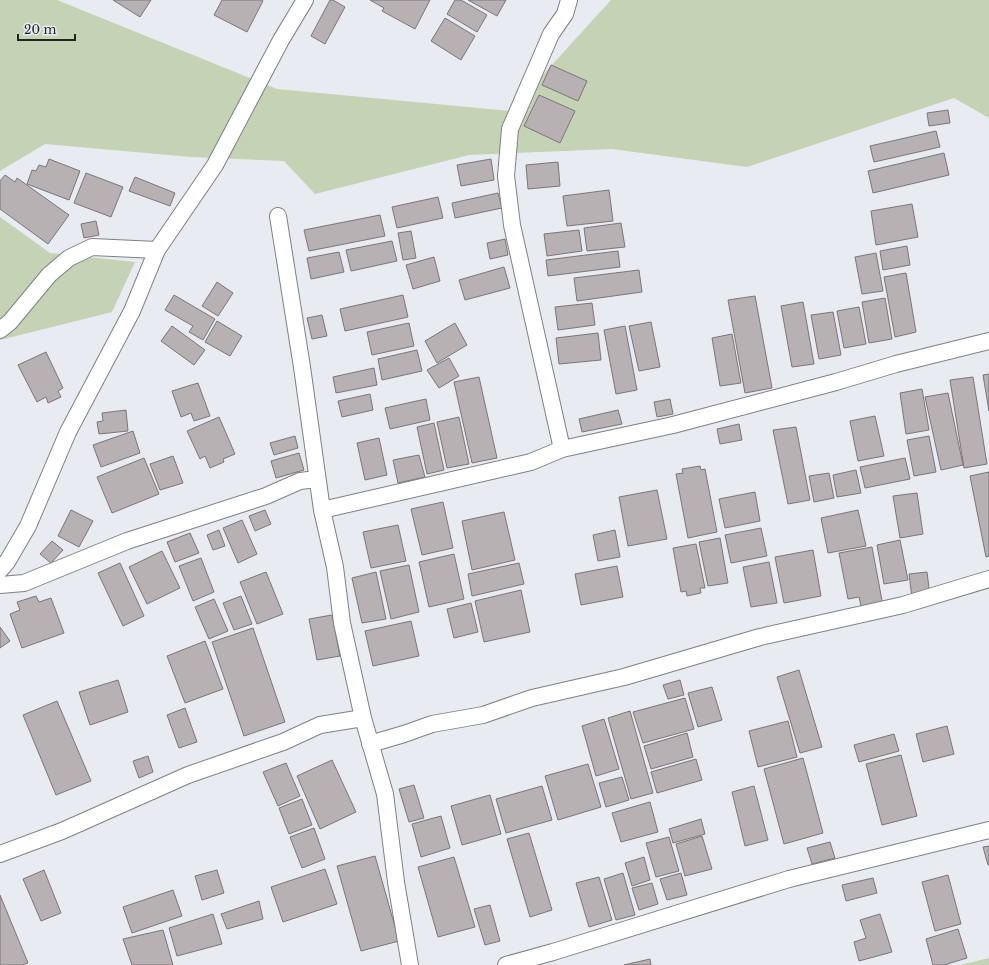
<svg xmlns="http://www.w3.org/2000/svg" width="989" height="965" viewBox="0 0 989 965" font-family="'Libre Baskerville',serif">
<style>
.green{fill:#c3d3b3}
.building{fill:#b8b1b4;stroke:#7b7578}
.lines{fill:none;stroke-linecap:round;stroke-linejoin:round}
.minor-casing{stroke:#7e8086;stroke-width:18}
.minor{stroke:#fff;stroke-width:16}
</style>
<rect width="100%" height="100%" fill="#e8ebf1"/>
<path class="green" d="M0 0H57L277 89 510 111 611 0H989V118L954 98 747 167 612 149 469 155 315 194 284 161 191 157 45 144 0 171Z
M0 217 50 253 135 262 112 312 0 340Z
M989 958V965H960Z"/>
<path class="building" d="M113 0H151L140 17Z
M222 0H262L263 1 247 32 214 15Z
M330 0H333L345 7 325 44 311 36Z
M370 0H430L415 29 382 11 384 8Z
M455 0H461L487 15 477 32 447 14Z
M468 0H506L497 16Z
M445 18 475 36 461 60 431 41Z
M551 65 587 81 578 101 542 85Z
M539 95 575 111 560 143 524 126Z
M948 110 950 123 929 126 927 113Z
M936 131 940 147 874 162 870 146Z
M944 153 949 175 873 193 868 171Z
M49 159 80 171 69 200 27 184 32 170 36 171 39 165 46 167Z
M491 159 494 180 461 186 457 165Z
M558 162 560 186 528 189 526 165Z
M86 173 123 187 111 217 74 203Z
M5 175 15 182 17 178 69 215 48 244 0 209V181Z
M135 177 175 193 170 206 129 191Z
M609 190 613 221 567 226 563 196Z
M498 193 502 208 455 218 452 203Z
M438 197 443 218 397 228 392 207Z
M912 204 918 237 876 245 871 211Z
M380 215 385 236 309 251 304 230Z
M96 221 99 235 84 238 81 224Z
M621 223 625 247 587 251 584 228Z
M579 230 582 251 547 256 544 234Z
M411 231 416 258 403 260 398 233Z
M505 239 508 255 490 259 487 243Z
M392 241 397 261 351 271 346 250Z
M907 246 910 265 883 270 880 251Z
M618 251 620 267 548 276 546 260Z
M339 252 344 272 311 279 307 258Z
M876 253 883 291 862 294 855 257Z
M434 257 440 281 413 289 406 265Z
M504 267 510 288 465 300 459 280Z
M639 270 642 292 577 301 574 278Z
M906 273 916 332 895 337 884 277Z
M217 282 233 293 218 316 202 306Z
M174 295 215 319 203 340 189 332 193 326 165 310Z
M403 295 408 317 345 331 340 309Z
M755 296 772 388 745 393 728 300Z
M885 298 892 339 869 343 862 302Z
M803 302 814 364 792 367 781 306Z
M592 303 595 325 558 330 555 307Z
M859 307 866 344 844 348 837 311Z
M833 312 841 355 819 359 811 315Z
M322 315 327 336 312 339 307 318Z
M217 321 242 336 230 356 205 342Z
M651 322 660 367 639 371 629 326Z
M409 323 414 346 372 355 367 332Z
M455 323 467 345 437 363 425 341Z
M172 326 205 350 194 365 161 341Z
M625 326 637 390 616 394 604 330Z
M598 333 601 360 559 364 556 338Z
M732 334 741 383 720 386 712 338Z
M417 350 422 371 382 380 378 359Z
M46 352 63 388 58 391 61 397 48 403 46 397 37 402 18 365Z
M449 358 459 376 439 388 427 370Z
M374 368 377 385 336 393 333 377Z
M989 374V411L983 375Z
M479 377 497 458 472 463 454 382Z
M973 377 987 464 964 468 950 380Z
M198 383 210 416 194 421 191 413 181 417 172 391Z
M922 389 929 430 906 434 900 393Z
M948 393 963 465 941 470 925 397Z
M370 394 373 410 342 417 338 401Z
M426 399 430 420 390 429 385 408Z
M670 399 673 414 657 417 654 402Z
M126 410 128 431 99 434 97 422 103 421 102 413Z
M618 410 622 424 582 432 579 419Z
M875 416 884 456 858 461 850 421Z
M219 417 235 454 223 459 224 462 210 468 205 456 200 459 187 431Z
M459 417 469 464 447 468 437 422Z
M434 423 444 470 427 474 417 427Z
M739 424 742 440 720 444 717 429Z
M796 427 810 500 788 504 773 430Z
M133 431 140 453 101 467 93 445Z
M295 436 298 448 274 455 270 443Z
M929 436 936 472 914 476 907 440Z
M379 438 387 475 365 480 357 443Z
M299 453 304 470 276 478 271 461Z
M419 455 425 477 398 483 393 460Z
M173 456 183 483 160 490 150 464Z
M144 458 159 494 112 513 97 477Z
M905 458 910 479 865 488 860 467Z
M700 466 701 470 705 469 717 532 688 538 676 474 683 473 682 469Z
M856 470 861 493 837 497 833 475Z
M989 472V556L986 557 970 476Z
M829 473 834 498 814 502 809 476Z
M657 490 667 539 628 546 619 497Z
M755 492 760 521 725 528 719 499Z
M917 493 923 534 900 538 893 496Z
M443 502 453 548 422 555 411 509Z
M71 510 93 521 79 547 58 536Z
M265 510 271 524 255 531 249 516Z
M858 510 866 546 828 553 821 518Z
M504 512 515 560 472 570 462 521Z
M242 520 257 554 238 563 223 528Z
M398 525 406 561 371 568 363 532Z
M761 528 767 556 731 563 725 535Z
M219 530 225 546 213 550 207 535Z
M615 530 620 557 598 561 593 535Z
M190 533 199 553 175 562 167 542Z
M720 538 728 583 708 586 699 542Z
M900 540 908 580 884 584 877 545Z
M52 541 63 550 51 563 40 554Z
M696 544 705 588H700L701 593 687 596 686 591 681 592 673 548Z
M872 547 883 606 862 610 859 597 848 599 839 553Z
M813 550 821 596 784 603 775 557Z
M162 551 180 588 147 604 129 567Z
M454 554 464 599 429 607 419 562Z
M201 558 214 592 193 601 179 566Z
M769 562 777 603 751 607 743 567Z
M120 563 144 616 123 626 98 573Z
M519 563 524 584 472 596 468 574Z
M409 565 419 612 391 619 380 571Z
M617 566 623 597 581 605 575 574Z
M266 572 283 614 257 624 240 582Z
M376 572 386 619 362 623 352 578Z
M927 572 930 596 912 598 909 574Z
M521 590 530 632 484 642 475 601Z
M36 596 39 602 51 598 64 633 22 648 10 614 20 610 17 602Z
M241 596 252 624 234 630 223 603Z
M214 599 228 631 209 639 195 607Z
M471 603 478 632 454 638 447 609Z
M332 615 340 656 317 660 309 619Z
M411 621 419 656 373 666 365 631Z
M0 627 10 641 0 648Z
M253 628 285 722 244 736 212 642Z
M205 641 223 689 185 703 167 656Z
M799 670 822 747 800 753 777 677Z
M118 680 128 712 90 725 79 692Z
M680 680 684 695 668 699 663 685Z
M712 687 722 720 698 727 688 693Z
M685 698 694 729 643 743 633 712Z
M57 701 91 781 56 795 23 715Z
M185 708 197 742 179 748 167 715Z
M630 711 653 793 631 799 608 718Z
M604 719 619 769 596 776 582 726Z
M788 721 797 757 758 767 749 731Z
M947 726 954 754 923 762 916 734Z
M687 733 693 757 651 769 644 746Z
M894 734 899 751 859 762 854 745Z
M901 755 917 816 882 825 866 764Z
M148 756 153 772 139 778 133 761Z
M803 758 823 833 784 844 764 769Z
M696 759 702 780 657 793 651 772Z
M332 760 356 812 320 829 297 776Z
M286 763 300 796 278 806 263 772Z
M588 764 601 807 558 820 545 776Z
M622 777 629 800 606 807 599 783Z
M414 785 424 818 409 822 399 789Z
M542 786 552 820 506 833 496 799Z
M754 786 768 840 745 846 732 792Z
M490 795 501 834 462 845 451 806Z
M302 799 312 825 289 834 279 808Z
M650 802 658 832 621 842 612 813Z
M441 816 450 848 421 857 412 824Z
M701 819 705 834 673 843 669 829Z
M314 828 325 859 302 868 290 837Z
M529 833 552 910 530 917 507 839Z
M702 836 712 869 685 876 676 844Z
M669 837 679 871 656 877 646 843Z
M830 842 835 858 812 864 807 848Z
M989 846V865H988L983 847Z
M375 856 399 941 361 951 337 866Z
M454 857 475 927 438 937 418 867Z
M644 857 650 880 632 886 625 863Z
M325 869 337 904 283 922 271 887Z
M44 870 61 913 41 921 23 879Z
M217 870 224 893 202 900 195 876Z
M623 873 635 915 616 920 604 879Z
M681 873 687 895 667 900 660 879Z
M948 875 961 924 935 931 922 882Z
M599 877 612 920 589 927 576 883Z
M873 878 877 893 846 901 842 885Z
M652 883 658 904 639 910 632 888Z
M173 890 182 916 132 933 123 907Z
M0 895 28 963 22 965H0Z
M259 901 263 919 227 929 221 914Z
M490 905 500 941 485 945 474 909Z
M213 914 222 944 177 956 169 928Z
M880 914 892 952 859 961 854 942 866 938 860 920Z
M958 929 967 958 944 965H933L926 939Z
M163 930 173 965H132L123 939Z
M650 959 651 965H624Z"/>
<g class="lines">
<g class="minor-casing">
<path id="minor" d="M278 216 302 367 322 510 335 567 342 623 363 718 385 794 396 882 410 965
M0 330 10 322 49 275 69 258 92 247 157 250
M562 449 512 225 506 176 510 129 551 34 565 14 569 0
M322 510 531 462 562 449 673 425 836 382 896 364 989 341
M0 570 7 562 28 526 68 432 132 311 157 250 215 165 281 40 305 0
M0 585 24 583 127 541 266 496 300 481 317 479
M370 744 404 734 432 724 483 715 532 698 624 677 760 637 903 605 989 579
M0 854 62 831 188 775 283 742 320 725 363 718
M506 965 553 952 789 879 989 830"/>
</g>
<use href="#minor" class="minor"/>
</g>
<path d="M18 34v6h57v-6" fill="none" stroke="#232426" stroke-width="2"/>
<text x="24" y="34" font-size="12" fill="#232426" stroke="#e8ebf1" stroke-width="3" paint-order="stroke">20 m</text>
</svg>
